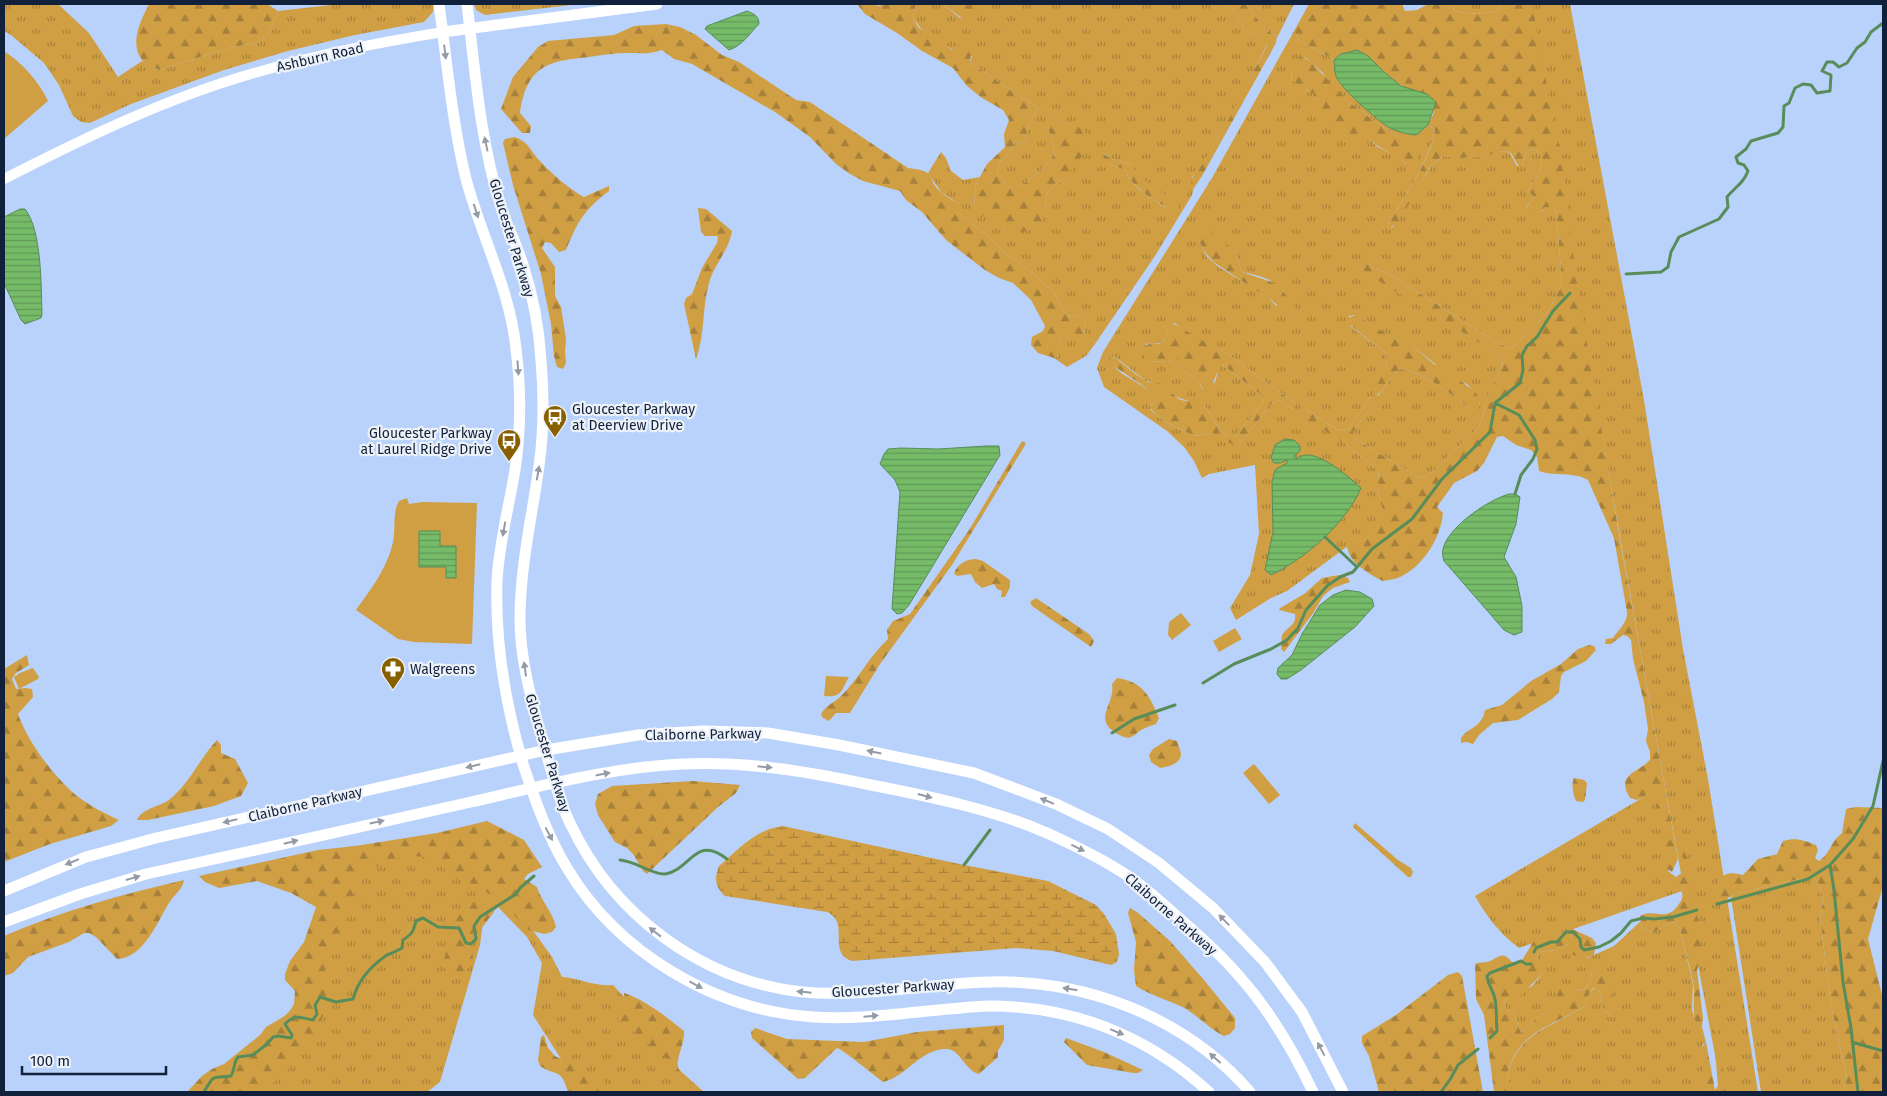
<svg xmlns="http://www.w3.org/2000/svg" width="1887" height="1096" viewBox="0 0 1887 1096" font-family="'Fira Sans',sans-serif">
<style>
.grass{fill:url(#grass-tufts);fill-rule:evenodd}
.forest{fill:url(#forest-firs)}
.wetland{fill:url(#wetland-marsh)}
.park{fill:#d09f44}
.water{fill:url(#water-rules);stroke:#588d5a}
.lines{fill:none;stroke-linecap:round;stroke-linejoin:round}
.stream{stroke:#588d5a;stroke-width:3}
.tertiary{stroke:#fff;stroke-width:10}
.secondary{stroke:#fff;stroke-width:11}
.oneway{fill:#949ba7}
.labels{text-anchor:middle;stroke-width:4.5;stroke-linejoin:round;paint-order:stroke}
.street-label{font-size:14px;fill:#12213b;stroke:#edf2f9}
.poi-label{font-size:14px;fill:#12213b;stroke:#edf2f9;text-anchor:start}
</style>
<defs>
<pattern id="grass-tufts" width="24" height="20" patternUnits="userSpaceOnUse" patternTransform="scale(1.25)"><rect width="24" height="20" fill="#d09f44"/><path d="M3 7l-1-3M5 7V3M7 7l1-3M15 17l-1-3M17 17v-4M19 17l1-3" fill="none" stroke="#a7813a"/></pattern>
<pattern id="forest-firs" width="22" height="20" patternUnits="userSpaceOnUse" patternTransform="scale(1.25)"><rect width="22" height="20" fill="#d09f44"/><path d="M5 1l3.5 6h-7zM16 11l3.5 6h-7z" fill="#a7813a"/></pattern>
<pattern id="wetland-marsh" width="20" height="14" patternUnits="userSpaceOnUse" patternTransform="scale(1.25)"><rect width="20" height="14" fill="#d09f44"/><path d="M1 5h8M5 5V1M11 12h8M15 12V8" fill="none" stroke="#a7813a"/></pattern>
<pattern id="water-rules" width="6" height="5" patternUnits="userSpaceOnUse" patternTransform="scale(1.25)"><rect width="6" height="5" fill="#76bb68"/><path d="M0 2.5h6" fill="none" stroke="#5f9857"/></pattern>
</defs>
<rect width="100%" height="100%" fill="#b9d2fb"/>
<path class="grass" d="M4 4H58L89 33 118 77 142 61 159 70 229 48 260 42 270 31 278 11 340 4H434L433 12 424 22 355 35 288 51 224 70 131 104 90 123 81 122 73 116 59 85 44 63 11 35 4 31Z
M474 4H580L485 15 476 10Z
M916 4H943L960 18 981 13 987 4H1229L1246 30 1256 35 1267 44 1239 102 1209 154 1192 177V189L1194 188 1192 195 1155 256 1095 344 1086 356 1067 367 1054 358 1059 355V341L1063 335 1084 334 1086 324 1080 317 1066 315 1053 291 1020 263 1004 253 996 243 959 213V204L941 192 928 173 941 152 946 158 951 171 963 180 980 177 976 184 974 205 1004 231 1047 210 1045 199 1048 191 1066 177 1084 130 1060 121 1048 127 1055 154C1046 167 1026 186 1010 188L997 173 1000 162 1007 156 1016 141 1022 144 1026 139 1029 124 1038 108 970 63 972 56C950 50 924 38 913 17ZM1103 153 1112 159 1129 164 1166 208C1152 198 1131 188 1125 170L1110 164Z
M1246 4H1294L1277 38V36L1266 30Z
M1451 4H1502L1495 12 1470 14 1455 11Z
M1528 4H1570L1644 400 1683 649 1708 779 1758 1092H1722C1653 730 1589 367 1528 4Z
M1294 31 1299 40 1334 60C1335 65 1334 71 1336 76 1340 88 1378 121 1390 128 1398 132 1407 134 1416 135L1428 125 1435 129C1430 161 1403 199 1387 226L1392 228 1432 165 1443 156C1454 157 1464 158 1475 157 1487 156 1500 148 1510 153L1517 166H1522L1527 152C1530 149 1534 148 1538 152 1549 163 1533 181 1528 191L1534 197 1525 209 1542 212 1545 207H1552L1555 209 1557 220 1562 284 1548 312 1512 349 1498 343 1394 277 1367 264 1361 269 1503 357C1504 372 1493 380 1489 394 1485 405 1484 417 1478 428L1429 475 1423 478 1417 477 1353 437V433L1371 406V397L1369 398 1350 427 1344 431 1336 429 1306 409 1348 446 1379 471C1376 487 1379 502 1387 516 1377 528 1369 544 1352 543L1287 591 1271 598 1236 620 1230 608 1250 575 1259 534 1255 465 1209 474 1202 478 1194 461 1184 447 1167 431 1104 387 1097 368 1103 352 1212 178ZM1305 57 1323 73 1325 78 1348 101 1378 124 1396 135 1417 153 1406 164 1399 157 1378 147 1369 139 1345 136 1315 109V101L1313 93 1307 91 1306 87 1296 80 1292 81 1291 80V73ZM1195 233 1235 251 1242 272C1260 276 1276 279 1286 295L1276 306 1269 298 1219 267 1207 257ZM1355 315 1397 340 1415 348 1454 379C1468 382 1477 391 1480 405L1472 410C1449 393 1427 374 1399 368L1378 396 1375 390C1381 378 1390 366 1386 353L1350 326 1349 316ZM1175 323 1181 329 1229 355 1296 404 1293 409 1279 400 1272 403 1239 445 1212 433 1194 436 1168 423 1156 415 1151 410 1150 405 1156 402C1153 387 1128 380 1118 370 1114 367 1112 360 1110 356H1114L1146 381 1159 383 1174 396 1185 400 1203 402 1214 422 1228 438H1234L1264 402 1260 394 1223 365 1219 368 1215 382 1203 391 1199 381 1181 369 1180 366V358H1176L1168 362 1148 361 1146 344C1158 342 1163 347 1168 333L1165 325Z
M1654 790H1657V808L1663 821 1669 853 1668 871 1676 877 1682 891 1519 948C1500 934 1487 917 1475 896L1642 798Z
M464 834 552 957 562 977C580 978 595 987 613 985L669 1045 676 1067 704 1092H582L533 1015 542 963 527 937 498 907 483 922 480 945 440 1082 427 1092H206L299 1002 330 899 383 848Z
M1804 878H1815L1821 889 1823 902 1820 917 1829 991 1833 1015 1847 1078 1843 1092H1761L1731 897 1738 893Z
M1641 921 1642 929 1654 933 1666 925 1674 922 1680 929 1693 984 1692 1010 1698 1028 1702 1027 1706 1042 1702 1045 1706 1088 1709 1092H1526L1508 1082 1507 1080C1513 1035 1550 1027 1584 1007L1589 994 1595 987 1599 990 1603 1007 1611 1017 1592 970C1592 979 1588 991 1578 991L1576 989 1532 1022 1521 1033 1514 1013 1506 1009 1504 1002 1508 998 1532 986 1542 974 1537 962 1539 952 1555 950 1564 945 1569 944 1587 958 1614 946Z"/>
<path class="forest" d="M149 4H267L278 11 270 31 260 42 229 48 159 70C154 67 145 64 142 60 129 43 141 20 149 4Z
M857 4H875L878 6 888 4H916L913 17 918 27 952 50 964 42 972 46 970 63 1038 108 1029 124 1026 139 1022 144 1016 141 1007 156 1000 162 997 173 1010 188C1026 186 1046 167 1055 154L1048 127V114L1060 121 1084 129 1088 143 1082 156 1066 177 1048 191 1045 199 1047 210 1042 221 1030 229 1017 234 1004 231 980 214 974 205 976 184 987 164 1005 147 1004 134 1009 120 1003 110 982 98 967 86 953 68 922 51 897 33 865 14Z
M943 4H987L981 16 967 22Z
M1229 4H1246L1266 30 1277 36 1276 43 1202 176 1194 188 1192 189C1187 177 1204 162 1210 152 1231 117 1249 81 1267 45L1256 35 1246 30Z
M1309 4H1402L1405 11 1417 10 1428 4H1451L1455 11 1470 14 1495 12 1502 4H1533L1540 58 1545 74 1553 122 1560 147 1576 277 1619 534 1678 859 1672 872 1666 868 1669 853 1663 846 1664 826 1657 808V790H1654L1642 798 1637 800 1630 798C1615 774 1638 773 1650 760V752L1646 741 1648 729 1644 702 1633 659 1631 640 1627 636 1623 635 1611 644H1605L1606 639 1613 638C1619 629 1628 622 1627 612L1614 538 1588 480C1572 471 1555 477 1539 471L1537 457 1531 450 1516 445 1503 436 1497 437 1484 463 1477 471 1454 483 1437 507 1443 513C1441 537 1424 565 1402 576 1397 579 1389 580 1383 581 1369 574 1349 563 1347 546L1352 542C1369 544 1377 528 1386 516 1379 501 1376 488 1379 471L1348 446 1304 417 1301 412 1306 409 1336 429 1344 431 1350 427 1369 398 1371 397 1373 401 1371 406 1353 433V437L1417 477 1423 478 1429 475 1478 428C1484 417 1485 405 1489 393 1493 380 1504 372 1503 357L1385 285 1361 269 1356 264 1359 262 1367 264 1394 277 1498 343 1512 349 1548 312 1562 284 1557 220 1555 209 1552 207H1545L1541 213 1532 215 1524 211 1534 197 1528 191C1533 181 1549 163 1538 152 1534 148 1530 149 1527 152L1522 166 1520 169 1511 153 1504 151 1478 157 1460 158 1443 156C1439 159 1435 162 1431 166 1421 180 1402 224 1387 230V226C1403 199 1431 160 1435 129L1428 125 1434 112 1427 94C1419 91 1408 90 1401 85 1384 76 1374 59 1357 50L1341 54 1334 60 1299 40 1294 31Z
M666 24 680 27 696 35 722 55 739 62 796 100 810 102 908 168C941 172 924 178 942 193 947 197 954 201 959 204V213L996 243 1004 253 1020 263 1053 291 1066 315 1080 317 1086 324 1084 334 1078 338 1063 335 1059 341V355L1054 358 1038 353 1031 345 1032 337 1043 331 1045 326 1031 300 1013 283 999 278 985 270 946 240 922 212 906 200 900 191 863 181 850 174 836 164 810 137 775 112 692 64 674 59 662 50C645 55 644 53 628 53 615 53 602 55 589 57 547 61 527 66 520 113L531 126 530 133H522L501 109 513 77 538 47 548 41 614 35 634 26Z
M1302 56 1311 62 1348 101 1378 124 1396 135 1418 153V159L1408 165C1396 154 1381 150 1369 139L1362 143C1344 138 1321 122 1312 105L1315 101 1313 93H1309L1304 85 1299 88 1296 80 1292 82C1289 72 1294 62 1302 56Z
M514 137C528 141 530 150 539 160 552 174 568 188 584 197L609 186V191C584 210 578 221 566 250L559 252 551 243 545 242 542 248 555 267V296L561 307 566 339 565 351 566 363 563 369 557 367 554 356 551 324 541 274 513 185 503 143 505 139Z
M1102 153 1112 159 1129 164 1142 178 1177 204 1180 210 1177 212C1160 205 1131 188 1125 170L1110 164 1101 155Z
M698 208 706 209 732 231C729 251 714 264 709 283 702 308 705 335 696 359L684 304 686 298 692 294 702 268 717 243 718 236H705L701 232Z
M1198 224H1202L1235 251 1242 272 1278 284 1293 305 1296 313C1282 314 1277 303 1267 297 1253 289 1241 280 1227 271 1213 262 1207 258 1199 241 1195 235 1193 230 1198 224Z
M1356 315 1397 340 1409 343 1435 365H1439L1454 379H1459L1467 386 1473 389C1478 396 1483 403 1477 411L1472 410C1449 393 1427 374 1399 368L1380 393 1375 396 1374 395C1376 380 1391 369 1386 353L1347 323V318Z
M1167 320 1229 355 1296 404 1297 408 1293 409 1279 400 1272 403 1239 445 1235 446 1212 433 1194 436 1168 423 1156 415 1149 406 1156 402C1152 385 1119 374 1108 360L1110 356H1114C1119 361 1143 380 1148 382 1152 383 1156 381 1159 383 1172 388 1178 409 1195 397L1203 402 1214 422 1228 438H1234L1264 402 1260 394 1223 365C1217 369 1214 383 1209 391L1204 392 1199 381 1181 369 1180 366V358H1176L1168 362 1146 361 1143 352 1144 346 1152 343 1158 344 1164 341 1168 333 1165 325Z
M1022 441 1026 443 1024 447 952 565 880 664 850 713H836L829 721 823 718 821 714C826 705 834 703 841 696 859 679 869 656 888 639L887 630 893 621 910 614 969 530Z
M976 559 983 561 1010 580V587L1005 597H1001L1002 591 997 589 994 584 982 588 975 582 971 574 957 576 954 573C958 564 966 559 976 559Z
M1339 575 1348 578 1350 582 1333 588 1323 596 1314 612 1284 652 1281 649 1282 635C1287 627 1297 625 1295 614L1279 610 1280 608 1304 594 1322 578Z
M1036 598 1089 634 1094 641 1091 647 1032 606 1030 602Z
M1589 645 1594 646 1596 650 1586 661 1564 672 1561 676 1559 692 1552 699 1518 720 1493 723 1479 735 1473 744 1466 742 1461 743V738C1471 725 1481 729 1485 710L1502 705 1531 681 1561 664 1578 649Z
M27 655 29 665 16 673 12 679 16 689 25 688 32 689 33 697 18 714C27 740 50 771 70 790 84 803 102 812 119 820L111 826 50 844 4 862V669Z
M1117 678C1143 682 1150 696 1159 718L1156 724C1150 726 1144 728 1138 732 1136 734 1134 736 1131 737 1126 739 1121 736 1116 733 1092 719 1116 703 1112 684Z
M1169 739 1177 741C1178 745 1181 751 1181 754 1181 764 1167 767 1160 768L1151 762 1149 755 1153 749Z
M217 740 221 745V753L235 759 248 783 241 796 214 806 148 820H137C142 808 160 807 170 799 189 784 200 758 217 740Z
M1574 778 1584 780 1587 783 1585 800 1583 802 1576 801C1573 795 1571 784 1574 778Z
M693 781 740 785 736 793 718 807 647 874 643 871 633 854 627 848 615 842 598 815 595 804 598 794 612 786Z
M1856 807 1883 808V886L1868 939 1883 999V1092H1843L1847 1078 1833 1015 1829 991 1820 917 1823 902 1821 889 1815 878H1804L1738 893 1724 900 1719 896 1718 881C1724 872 1733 872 1743 875L1758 859 1777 854 1783 841C1795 837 1804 840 1816 845L1818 850 1815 858 1819 861C1831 853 1830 842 1842 833L1846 809Z
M487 821 524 840 542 867 528 874 524 879 537 887C541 901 553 912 556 927L552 932 544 934 529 930 495 897 424 857 406 855 372 868 360 878 355 892 345 925 326 947 324 969 331 980V993L327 1009 319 1023 315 1037 297 1060 270 1086 260 1092H187L202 1076 212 1069 224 1064 260 1035 266 1027 288 1014 294 1004 295 991 285 980V974L290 961 304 942 316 907 291 893 257 881 219 888 205 882 199 876 318 850 355 846 437 833Z
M1355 823 1398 860 1411 868 1413 872 1411 877H1408L1353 827Z
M1683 849H1687L1703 955 1697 970 1703 1018 1702 1027 1698 1028C1690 1013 1696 998 1693 982 1689 964 1684 946 1680 929L1674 922 1666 925 1654 933 1642 929 1640 916C1655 907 1666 924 1679 904 1682 900 1683 897 1682 893 1681 887 1677 883 1676 877L1684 871Z
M184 880C182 891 174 894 169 903 158 921 143 959 117 959L96 937 89 933H84L69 942 28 957 13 973 4 976V936C61 911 123 894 184 880Z
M470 896 483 898 492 903 494 912 477 934 472 945 473 961 467 969 458 974H450L445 970 444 961 451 927 463 903Z
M1130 908 1137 912 1170 941 1204 980 1235 1018V1028L1230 1034 1224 1036C1210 1029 1199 1017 1186 1009 1170 1000 1151 996 1136 986L1134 970 1136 942 1128 913Z
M1572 929 1592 938 1596 943 1594 955C1584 960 1577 957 1567 952L1569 944 1564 945 1555 950 1539 952 1537 962 1541 967 1542 974 1519 997 1508 998 1504 1002 1506 1009 1514 1013 1521 1033 1532 1022 1552 1007 1560 988 1565 985 1576 989 1578 991C1590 991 1591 977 1593 968L1604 970 1616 1005 1614 1016 1611 1017 1603 1007 1599 990 1594 987 1589 994 1584 1007C1550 1026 1512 1035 1507 1080L1526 1092H1494L1484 1015 1476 999 1475 964C1479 962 1482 963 1487 962 1499 959 1501 949 1512 962H1521L1533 942 1540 936H1550Z
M1458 972 1462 976 1483 1092H1379L1369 1056 1362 1043V1036L1396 1015 1448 975Z
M624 993C644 999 668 1018 684 1031 685 1042 676 1059 678 1067 681 1076 694 1086 700 1092H689L683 1086 668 1060 618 1020V1015L625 1004Z
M1712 1016H1714L1716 1022 1726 1092H1709L1706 1088 1700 1049 1706 1042 1715 1090 1718 1086Z
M1004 1025V1040L998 1051V1057L979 1074C965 1071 960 1049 947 1049 921 1048 906 1077 883 1082 875 1076 842 1049 837 1048L805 1078 798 1079 752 1038 751 1032 755 1028 787 1039 864 1042 917 1032Z
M544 1035 548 1048 555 1056 604 1081 607 1086 608 1092H568C561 1067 556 1077 540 1066L538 1060 541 1037Z
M1066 1038 1104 1052 1143 1070 1138 1073H1133L1087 1065 1064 1042Z"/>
<path class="wetland" d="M783 826 964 865 1048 881 1096 905 1104 914 1116 934 1119 954 1117 962 1111 965 1053 951 1016 948 852 961C826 952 851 923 827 912L725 896C715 887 714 879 719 866 739 849 756 829 783 826Z"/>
<path class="park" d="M4 51C23 64 38 80 48 101L4 139Z
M407 498 409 504 422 502 477 503 472 644 414 642 398 639 356 610C371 589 387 569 393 542 396 528 392 513 399 501Z
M1181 613 1191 625 1172 640 1168 635 1169 622Z
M1235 628 1242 639 1219 652 1213 641Z
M33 668 39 677 38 679 19 689 14 677 20 673Z
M826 676 849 677C841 691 842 698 824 696Z
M1254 764 1280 795 1269 804 1243 773Z"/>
<path class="water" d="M747 11C754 14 759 16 759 24 750 33 742 46 729 50L705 29 707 26Z
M1357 50 1368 56 1383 71 1401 86 1427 94 1436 102 1428 125 1416 135C1407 134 1398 132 1390 128 1378 121 1340 88 1336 76 1334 71 1335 65 1334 60L1341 54Z
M20 209H25C42 230 41 287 42 314L41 318 25 324 21 320 4 283V217Z
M1285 439 1294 440 1300 446V451L1294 456 1296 459C1299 457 1303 455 1307 455 1324 455 1349 477 1361 488 1346 523 1305 559 1271 575L1265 570 1273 532 1272 482 1275 470 1287 463V460L1280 463H1274L1271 458 1275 445Z
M986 446H999L1000 455 909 605 902 613 897 614 892 609 900 492 895 480 880 464 884 454 888 449 901 448 938 449Z
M1509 494H1515L1520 497 1516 524 1504 557 1516 577 1522 606V632L1514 635 1504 630 1444 561C1443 557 1442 553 1443 549 1448 527 1488 500 1509 494Z
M419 531H440V546H456V578H446V567H419Z
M1346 590 1360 592 1372 599 1374 606 1355 627 1301 670 1287 679H1281L1277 674 1278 668 1292 655 1302 634 1320 605 1333 595Z"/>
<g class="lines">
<path class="stream" d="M1626 274 1661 272 1668 267 1671 252 1679 237 1719 219 1728 207 1727 197C1736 186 1743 184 1748 171L1744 165 1738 163 1736 157 1746 149 1751 141 1778 133 1783 127 1784 106 1789 103 1795 88 1803 84 1811 85 1817 93 1830 91 1831 75 1822 71 1827 62H1833L1839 67 1847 63 1857 48 1865 42 1871 32 1883 23
M1495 403 1519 415 1535 440 1537 449 1533 459 1521 475 1515 494
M1325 537 1357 567
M1203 683 1234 664 1271 649 1287 640 1298 628 1306 610 1327 586 1340 577 1353 572 1372 549 1412 519 1442 479 1490 432 1495 403 1520 383 1523 370 1522 355 1527 346 1537 337 1553 311 1570 293
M1112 733 1134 719 1175 705
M620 860C636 861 652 875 665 874 691 870 695 834 727 859
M964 865 990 830
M1717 904 1808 879 1830 865
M1534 952 1536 948 1551 942H1557L1566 932H1573L1580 939 1581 947 1584 950 1599 947 1611 941 1621 933 1631 921 1643 918 1654 919 1673 917 1697 910
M1490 1038 1497 1031C1496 1021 1497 1009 1495 999 1493 990 1488 985 1487 976L1490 973 1521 961 1526 964H1531
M1852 1042 1883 1051
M204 1092C215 1073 211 1079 231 1076 235 1070 233 1063 238 1057L253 1055 267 1044 273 1037 278 1036 291 1038 292 1035 285 1024C296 1013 300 1018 313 1020L317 1014 315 1005 320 997 336 1002 353 999C358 980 371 966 387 955 392 953 397 951 402 948L403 940C413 933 413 932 416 921L423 918 438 927 459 928 466 943 471 944 476 939 474 926 480 917 516 894 520 888 534 876
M1441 1092 1451 1078 1458 1065 1478 1049
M1858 1092 1851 1028 1843 982 1834 890 1830 865 1853 839 1873 806 1883 761"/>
<path class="tertiary" d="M4 179C86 137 169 97 258 72 319 54 381 42 443 32"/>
<path class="secondary" d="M439 4C447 62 452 122 466 179 481 236 510 289 516 349 521 388 521 430 515 470 509 507 499 543 497 581 495 644 505 703 523 764 535 800 547 835 567 868 618 953 714 1010 813 1017 858 1020 904 1013 949 1009 963 1008 976 1006 990 1006 1073 1006 1148 1036 1209 1092
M467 4C475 71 480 139 500 204 506 225 517 244 523 265 533 295 539 329 541 360 544 396 544 431 539 466 532 517 520 567 520 619 520 662 533 705 544 746 552 772 558 799 570 823 613 915 701 981 803 992 832 995 862 993 892 990 940 986 989 978 1038 984 1118 993 1197 1030 1250 1092
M443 32 657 4
M4 891 86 857 156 838 546 750 638 735 703 731 768 733 839 745 974 773 1056 804 1108 829 1159 863 1213 908 1265 962 1302 1012 1343 1092
M4 922 80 894 146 874C254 851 363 826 471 802 541 786 612 767 683 764 747 761 810 772 871 785 928 796 995 810 1047 833 1071 844 1095 855 1117 869 1139 882 1160 901 1179 918 1200 936 1221 955 1240 977 1270 1011 1294 1052 1313 1092"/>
</g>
<defs><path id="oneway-solid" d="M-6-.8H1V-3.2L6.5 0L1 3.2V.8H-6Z" transform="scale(1.25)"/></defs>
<g class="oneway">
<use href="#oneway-solid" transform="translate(445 52) rotate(83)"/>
<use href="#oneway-solid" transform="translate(486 144) rotate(-102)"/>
<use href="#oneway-solid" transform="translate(476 211) rotate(72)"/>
<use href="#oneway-solid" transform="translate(518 368) rotate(86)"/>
<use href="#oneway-solid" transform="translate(538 473) rotate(-80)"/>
<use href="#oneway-solid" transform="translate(504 529) rotate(100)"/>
<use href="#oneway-solid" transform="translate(525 669) rotate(-98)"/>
<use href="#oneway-solid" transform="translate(874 752) rotate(-168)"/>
<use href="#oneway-solid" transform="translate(473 766) rotate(167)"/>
<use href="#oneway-solid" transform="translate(765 767) rotate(6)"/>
<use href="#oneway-solid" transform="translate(603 774) rotate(-11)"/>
<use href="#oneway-solid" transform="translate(925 796) rotate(15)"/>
<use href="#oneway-solid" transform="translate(1047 801) rotate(-158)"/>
<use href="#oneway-solid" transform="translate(230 821) rotate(167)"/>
<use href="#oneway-solid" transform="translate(377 822) rotate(-12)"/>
<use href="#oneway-solid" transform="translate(549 834) rotate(62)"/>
<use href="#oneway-solid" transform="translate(291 842) rotate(-14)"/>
<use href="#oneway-solid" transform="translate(1078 848) rotate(26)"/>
<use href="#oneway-solid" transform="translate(72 862) rotate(158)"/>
<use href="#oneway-solid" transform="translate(133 878) rotate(-16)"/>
<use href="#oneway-solid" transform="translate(1224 920) rotate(-134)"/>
<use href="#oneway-solid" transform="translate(655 932) rotate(-142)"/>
<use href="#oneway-solid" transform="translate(696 985) rotate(28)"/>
<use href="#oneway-solid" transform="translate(1070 989) rotate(-171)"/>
<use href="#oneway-solid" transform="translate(804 992) rotate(-174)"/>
<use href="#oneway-solid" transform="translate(871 1016) rotate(-5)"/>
<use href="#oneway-solid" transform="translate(1117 1032) rotate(22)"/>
<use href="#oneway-solid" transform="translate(1321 1049) rotate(-118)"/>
<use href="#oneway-solid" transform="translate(1215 1058) rotate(-139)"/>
</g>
<defs>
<g id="bus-pin" transform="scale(1.25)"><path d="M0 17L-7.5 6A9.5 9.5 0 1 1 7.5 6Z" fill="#886000" stroke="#edf2f9"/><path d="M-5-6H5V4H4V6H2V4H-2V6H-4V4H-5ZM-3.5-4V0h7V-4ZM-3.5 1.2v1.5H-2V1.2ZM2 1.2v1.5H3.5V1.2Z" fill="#fff"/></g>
<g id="pharmacy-pin" transform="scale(1.25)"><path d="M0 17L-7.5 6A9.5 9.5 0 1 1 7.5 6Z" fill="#886000" stroke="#edf2f9"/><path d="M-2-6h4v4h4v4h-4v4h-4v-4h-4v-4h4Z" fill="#fff"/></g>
</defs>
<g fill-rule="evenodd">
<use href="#bus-pin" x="555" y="417"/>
<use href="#bus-pin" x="509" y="441"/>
<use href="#pharmacy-pin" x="393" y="669"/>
</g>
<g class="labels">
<g class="street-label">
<text transform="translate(320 57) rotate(-13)" y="5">Ashburn Road</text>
<text transform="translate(512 238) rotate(73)" y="5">Gloucester Parkway</text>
<text transform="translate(703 734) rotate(-1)" y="5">Claiborne Parkway</text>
<text transform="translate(548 753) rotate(73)" y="5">Gloucester Parkway</text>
<text transform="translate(305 804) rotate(-13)" y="5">Claiborne Parkway</text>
<text transform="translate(1171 914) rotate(41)" y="5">Claiborne Parkway</text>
<text transform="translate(893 988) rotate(-4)" y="5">Gloucester Parkway</text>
</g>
<g class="poi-label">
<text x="572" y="414">Gloucester Parkway<tspan x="572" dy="16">at Deerview Drive</tspan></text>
<text x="492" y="438" text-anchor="end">Gloucester Parkway<tspan x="492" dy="16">at Laurel Ridge Drive</tspan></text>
<text x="410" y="674">Walgreens</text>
</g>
</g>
<rect width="1887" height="1096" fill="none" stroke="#12213b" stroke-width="10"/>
<path d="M22 1066v8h144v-8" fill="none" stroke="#12213b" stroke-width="2.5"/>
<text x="30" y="1066" font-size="15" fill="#12213b" stroke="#edf2f9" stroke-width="4" paint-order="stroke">100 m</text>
</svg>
